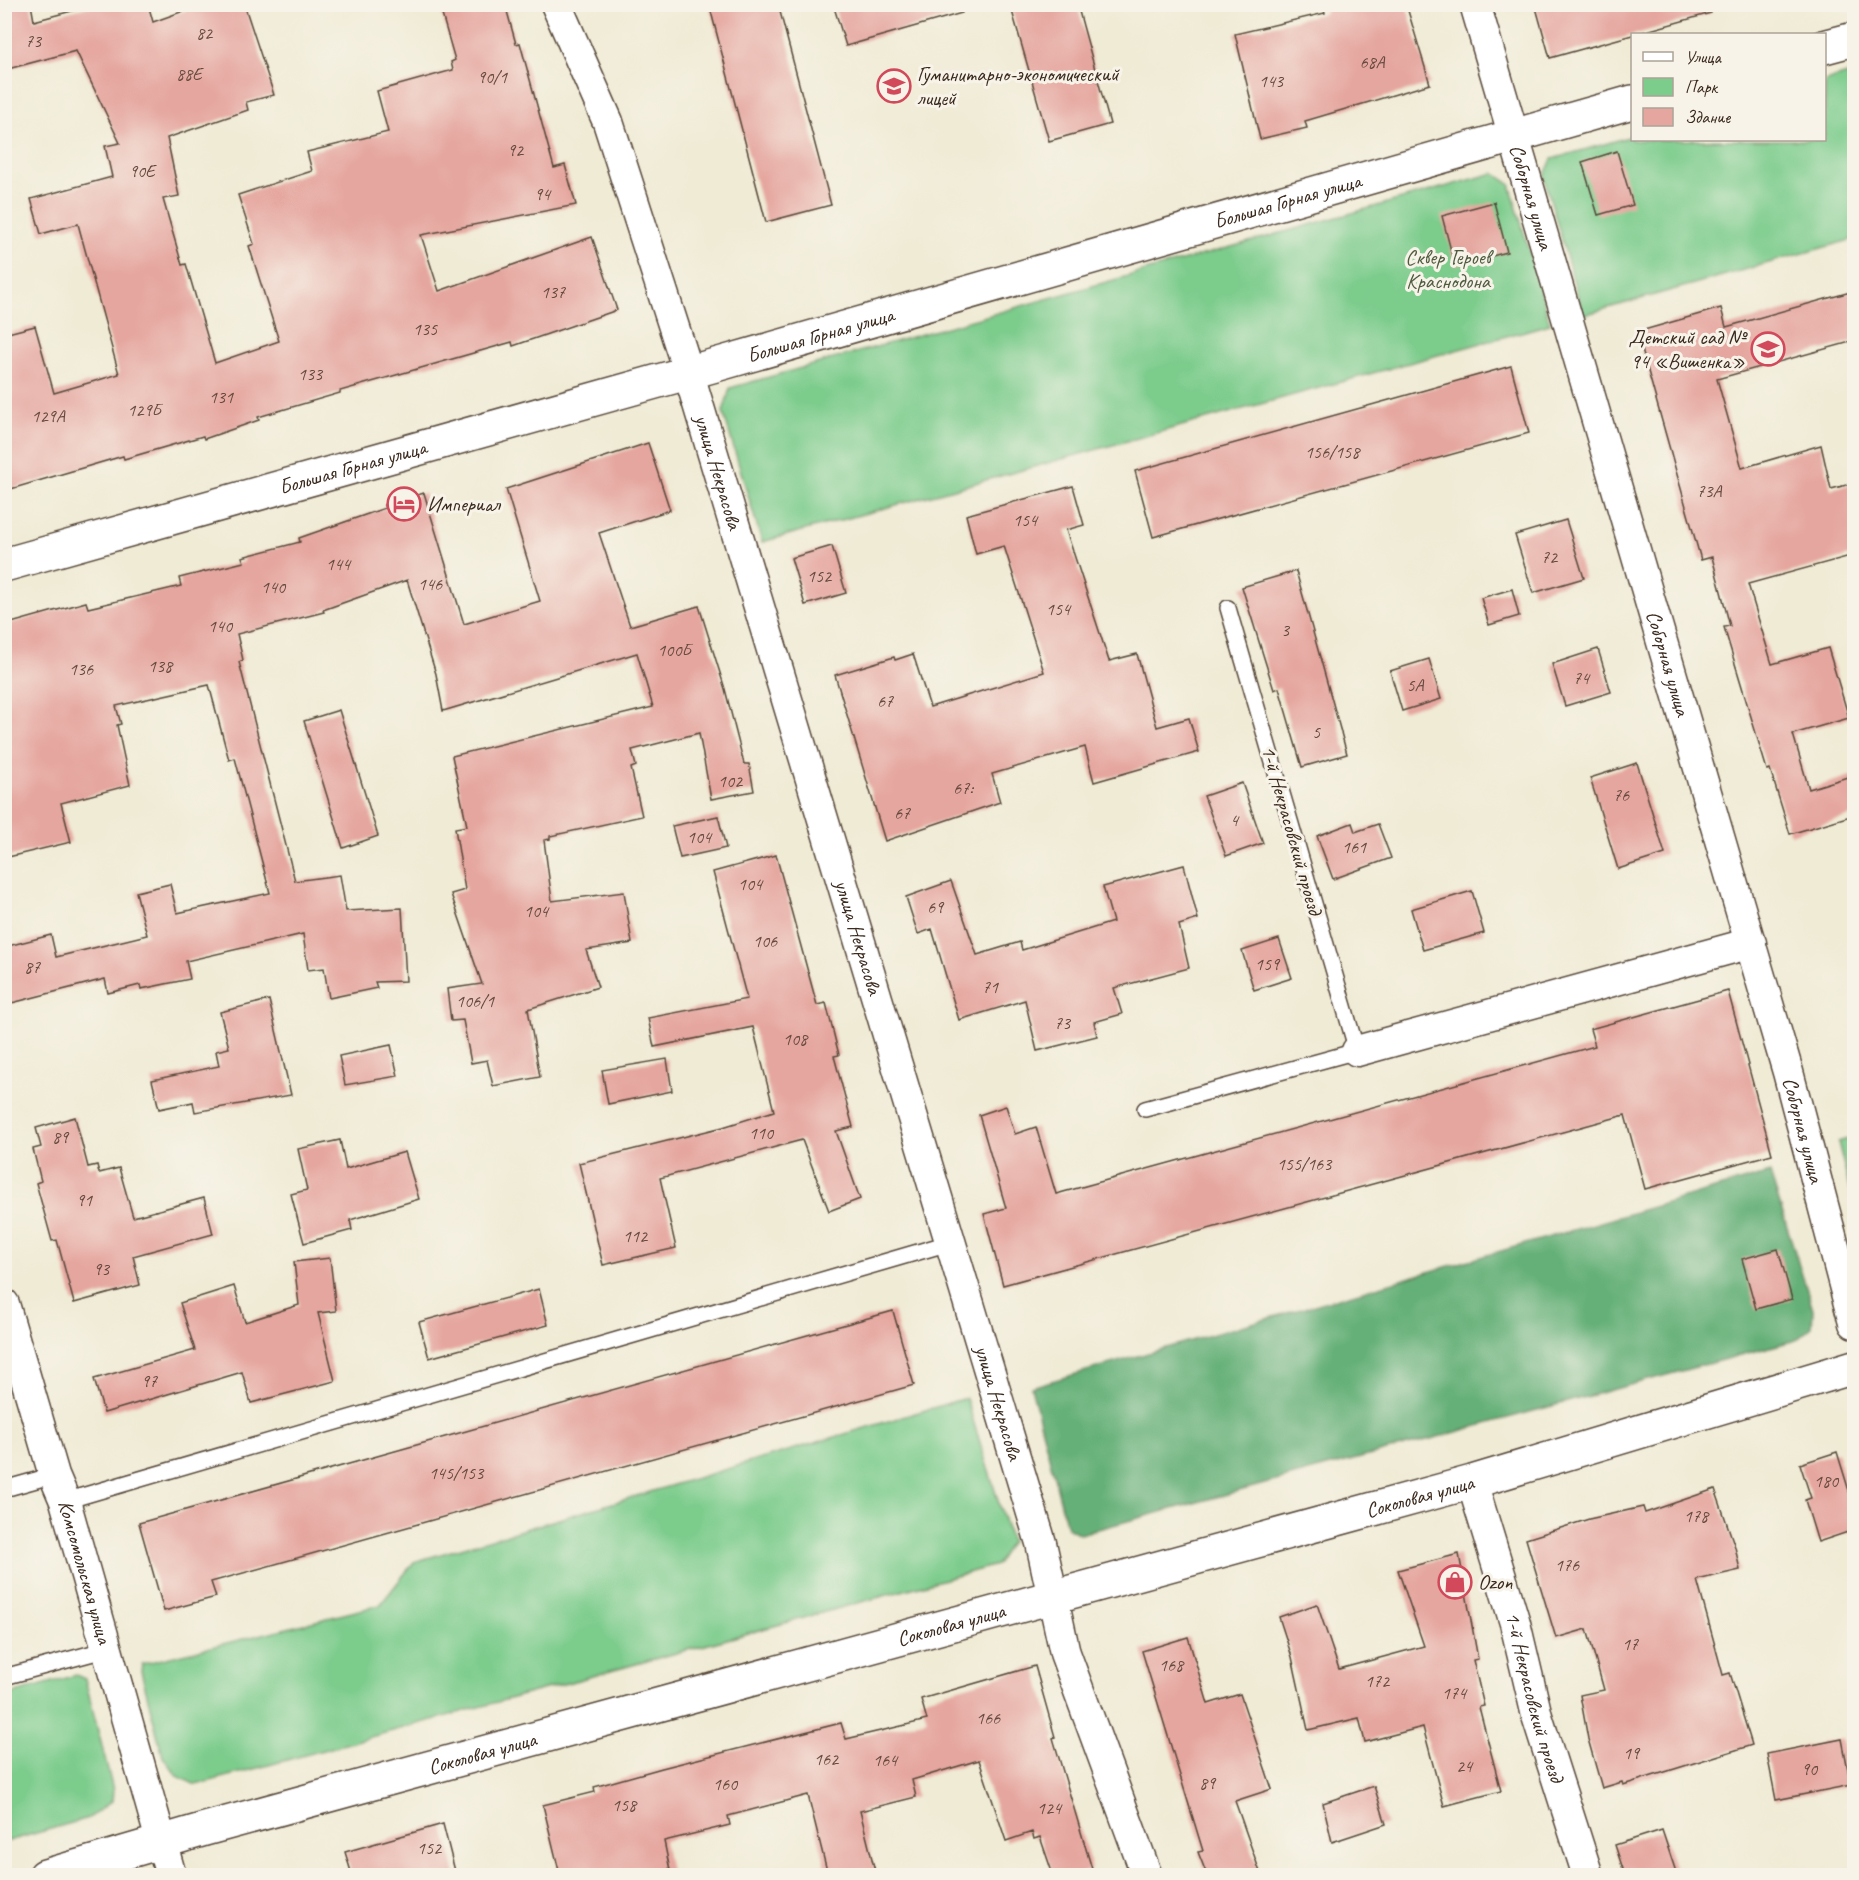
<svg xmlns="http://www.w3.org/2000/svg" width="1859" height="1880" viewBox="0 0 1859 1880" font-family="Caveat,sans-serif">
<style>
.green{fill:#7ccc8c;stroke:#5c7b55;stroke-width:1.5}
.forest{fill:#65b078;stroke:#506d4b;stroke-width:1.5}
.building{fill:#e5a69f}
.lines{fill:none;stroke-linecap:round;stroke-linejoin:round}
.lane-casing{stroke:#564739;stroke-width:18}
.street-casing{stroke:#564739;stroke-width:33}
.primary-casing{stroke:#564739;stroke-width:36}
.lane{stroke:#fff;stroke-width:15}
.street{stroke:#fff;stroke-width:30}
.primary{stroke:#fff;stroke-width:33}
.labels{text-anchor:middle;stroke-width:6;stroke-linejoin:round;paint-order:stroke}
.number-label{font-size:18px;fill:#66493e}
.poi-label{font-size:21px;fill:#3b2a1e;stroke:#f7f3e8;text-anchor:start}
.street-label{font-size:21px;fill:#3b2a1e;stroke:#f7f3e8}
.park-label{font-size:21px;fill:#4e5b3f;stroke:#f7f3e8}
</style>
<rect width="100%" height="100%" fill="#f7f3e8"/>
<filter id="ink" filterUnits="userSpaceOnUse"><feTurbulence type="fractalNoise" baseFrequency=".0167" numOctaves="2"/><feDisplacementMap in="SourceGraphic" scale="12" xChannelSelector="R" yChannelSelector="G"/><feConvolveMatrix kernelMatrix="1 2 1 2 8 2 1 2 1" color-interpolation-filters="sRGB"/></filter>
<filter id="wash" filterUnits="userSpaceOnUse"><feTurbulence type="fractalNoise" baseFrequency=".008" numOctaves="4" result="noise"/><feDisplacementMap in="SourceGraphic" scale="24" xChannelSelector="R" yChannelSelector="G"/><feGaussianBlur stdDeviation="1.35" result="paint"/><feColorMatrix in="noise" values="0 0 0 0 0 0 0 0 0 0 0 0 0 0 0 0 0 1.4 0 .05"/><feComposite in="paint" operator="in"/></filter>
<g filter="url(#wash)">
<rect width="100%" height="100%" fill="#f0ebd5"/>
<path class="green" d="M1854 72V239L1583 315 1544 177 1552 159 1632 136V140H1824L1825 81Z
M1494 173 1510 184 1550 324 762 542 723 412 730 388Z
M1854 1137V1207L1838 1142Z
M966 1398 1011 1542 996 1565 196 1785 177 1776 163 1757 141 1671 142 1664 380 1605 414 1562Z
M76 1675 85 1679 113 1790 112 1801 89 1818 5 1842V1696Z"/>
<path class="forest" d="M1770 1173 1813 1309 1812 1327 1796 1340 1080 1534 1067 1527 1031 1387Z"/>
<g id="blocks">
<path class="building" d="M4 4H31L34 21 98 4H148L153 22 203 4H244L274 95 246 102 248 110 167 138 179 196 163 199 182 265 186 264 215 363 279 341 249 246 254 244 238 195 312 171 307 152 388 132 377 91 453 70 451 62 455 60 439 4H505L516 44 520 43 554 168 565 165 576 205 421 235 439 291 592 237 617 310 513 346 512 342 340 391V393L258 417 259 420 204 439 203 436 124 459 123 456 4 491V334L35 326 54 393 119 374 78 224 41 234 31 199 112 177 105 146 120 143 76 51 4 70Z
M709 4H778L831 205 766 222Z
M833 4H961L962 13 846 46Z
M1010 4H1077L1110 124 1049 141Z
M1323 4H1406L1430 84 1305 121 1307 128 1260 139 1235 34 1325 13Z
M1535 4H1710L1711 13 1550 58Z
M1617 151 1633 205 1598 215 1582 162Z
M1494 202 1507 252 1455 266 1442 216Z
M1854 291V341L1717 379 1742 468 1821 445 1831 489 1854 483V555L1748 584 1772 664 1828 648 1849 718 1793 734 1809 789 1854 775V815L1790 834 1770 769 1767 770 1724 627 1730 626 1712 557 1701 560 1637 332 1721 308 1726 327Z
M1511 366 1529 433 1153 537 1135 471Z
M648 443 670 510 599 533 630 626 699 606 725 689 744 764H749L754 791 711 799 699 733 632 750 636 766 631 768 642 816 550 836V839L544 840 552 901 624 892 632 943 586 950 598 987 528 1009 540 1077 493 1086 487 1060 471 1063 463 1020 451 1021 447 989 482 984 451 894 465 890 455 828 467 826 452 756 653 707 637 653 443 711 436 674 407 580 323 610 324 612 237 634 243 660 239 662 295 881 340 875 346 911 402 908 406 981 375 982 377 988 329 998 324 968 308 970 303 934 186 961 190 979 141 989 140 985 108 993 105 979 4 1005V947L51 935 56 957 147 935 136 892 170 884 177 913 270 893 235 758 229 760 209 685 116 706 121 724 117 725 130 785 61 803 71 842 4 858V625L86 602 88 608 181 586 179 578 244 562 242 557 300 542 299 538 385 508 384 505 424 493 464 624 540 601 506 489Z
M1073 486 1084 525 1066 530 1109 661 1137 654 1157 727 1189 718 1199 752 1094 782 1085 747 992 774 1000 802 885 841 835 675 894 657 895 660 913 654 930 707 1044 672 1004 546 976 554 966 515Z
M1566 520 1584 578 1533 593 1515 535Z
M832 546 846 593 805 605 791 558Z
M1296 571 1347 754 1302 767 1279 688 1274 690 1242 587Z
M1512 589 1519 616 1489 625 1481 598Z
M1598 649 1611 692 1565 706 1552 664Z
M1429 659 1441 699 1402 711 1390 671Z
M339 710 378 836 343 848 304 721Z
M1637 763 1665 854 1618 869 1590 778Z
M1242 783 1263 843 1226 856 1204 796Z
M718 816 726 848 680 858 672 826Z
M1352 823 1355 832 1378 824 1391 858 1333 879 1317 836Z
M776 855 817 1005 826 1003 839 1055 834 1056 853 1127 836 1131 860 1199 829 1211 802 1140 660 1178 676 1248 603 1265 579 1163 723 1127 774 1111 753 1027 654 1047 648 1018 747 999 713 872Z
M1184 865 1198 919 1179 925 1189 968 1114 988 1122 1014 1094 1022 1097 1036 1037 1051 1025 1000 959 1020 932 929 918 934 906 897 951 881 977 955 1020 942 1022 950 1113 922 1103 887Z
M1472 891 1484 933 1423 950 1411 909Z
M1279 939 1292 978 1254 990 1242 951Z
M1728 991 1772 1154 1645 1189 1625 1115 1003 1285 984 1214 1006 1208 979 1115 1006 1106 1015 1134 1036 1127 1056 1194 1595 1046 1590 1029Z
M269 1000 291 1095 195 1112 193 1102 159 1109 152 1080 219 1066 216 1051 229 1048 220 1012Z
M391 1045 398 1076 345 1085 339 1056Z
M667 1059 672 1091 608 1104 602 1070Z
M75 1117 88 1167 97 1165 99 1173 119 1168 133 1217 204 1198 213 1234 133 1256 140 1285 74 1303 57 1240 52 1241 36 1183 41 1181 33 1149 41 1147 36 1128Z
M340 1140 346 1169 405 1152 419 1199 350 1220 352 1230 304 1243 291 1194 307 1190 298 1149Z
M1778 1249 1792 1299 1756 1309 1742 1259Z
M330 1258 336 1311 318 1313 335 1381 251 1403 242 1372 104 1413 94 1379 195 1350 180 1303 234 1286 245 1322 299 1305 294 1262Z
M539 1289 548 1325 429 1358 419 1322Z
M893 1311 914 1385 211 1582 216 1597 164 1611 139 1523Z
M1837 1452 1854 1507V1530L1818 1542 1805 1500 1811 1498 1800 1464Z
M1715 1489 1735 1547 1740 1570 1697 1580 1723 1675 1730 1673 1752 1745 1623 1785 1622 1782 1602 1788 1588 1739 1580 1695 1604 1690 1587 1629 1556 1638 1526 1539 1589 1519 1643 1507 1645 1513Z
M1459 1554 1478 1659 1473 1660 1484 1706 1479 1707 1501 1791 1444 1806 1423 1727 1365 1742 1359 1718 1308 1730 1292 1657 1279 1617 1317 1604 1339 1669 1424 1646 1398 1570Z
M1188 1637 1208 1704 1240 1694 1272 1789 1235 1801 1261 1875H1207L1198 1852 1203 1851 1142 1651Z
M1035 1666 1055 1737 1053 1738 1092 1869 1074 1875H1053L1040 1837 1034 1839 1032 1832 1006 1841 979 1760 912 1780 916 1797 860 1811 876 1875H828L808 1795 728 1816 730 1825 664 1841 671 1875H560L543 1805 595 1792 594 1787 662 1768 841 1723 846 1739 927 1720 921 1699Z
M1842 1739 1851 1785 1776 1800 1767 1754Z
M1374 1786 1386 1824 1332 1842 1323 1803Z
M443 1824 456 1875H352L345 1852Z
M1662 1830 1677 1875H1625L1615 1845Z"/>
</g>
</g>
<g filter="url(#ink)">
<use href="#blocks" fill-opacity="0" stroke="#564739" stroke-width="1.5"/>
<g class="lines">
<g class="lane-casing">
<path id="lane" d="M1145 1109 1357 1051 1228 608
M4 1489 54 1475
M65 1501 949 1243
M4 1677 108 1649"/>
</g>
<g class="street-casing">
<g id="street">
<path id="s1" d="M556 4 608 122 688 371 1041 1543 1065 1653 1147 1876"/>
<path id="s2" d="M1475 4 1788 1072 1854 1323"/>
<path d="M1357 1051 1751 943"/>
<path id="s3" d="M4 1304 54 1475 65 1501 171 1876"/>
<path id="s4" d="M1472 1482 1515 1623 1537 1716 1588 1876"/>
</g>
</g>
<g class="primary-casing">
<g id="primary">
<path d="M1824 47 1854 39"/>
<path id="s5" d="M4 565 719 364 1632 102"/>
<path id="s6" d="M45 1876 205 1829 1472 1482 1854 1367"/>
</g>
</g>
<use href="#lane" class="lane"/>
<use href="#street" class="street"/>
<use href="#primary" class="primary"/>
</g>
</g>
<defs>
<g id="school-ring" transform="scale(1.725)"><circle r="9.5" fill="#f7f3e8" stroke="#d1495b" stroke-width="1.5"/><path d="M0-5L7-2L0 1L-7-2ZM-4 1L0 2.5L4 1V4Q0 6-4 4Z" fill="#d1495b"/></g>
<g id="hotel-ring" transform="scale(1.725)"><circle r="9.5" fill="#f7f3e8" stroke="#d1495b" stroke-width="1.5"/><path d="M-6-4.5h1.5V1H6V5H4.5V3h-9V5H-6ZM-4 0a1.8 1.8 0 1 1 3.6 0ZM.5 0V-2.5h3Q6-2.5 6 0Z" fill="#d1495b"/></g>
<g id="shop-ring" transform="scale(1.725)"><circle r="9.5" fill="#f7f3e8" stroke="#d1495b" stroke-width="1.5"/><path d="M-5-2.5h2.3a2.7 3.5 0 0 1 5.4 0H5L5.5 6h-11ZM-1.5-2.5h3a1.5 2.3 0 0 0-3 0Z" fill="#d1495b"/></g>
</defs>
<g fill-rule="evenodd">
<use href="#school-ring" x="894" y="86"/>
<use href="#school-ring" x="1768" y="349"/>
<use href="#hotel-ring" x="404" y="504"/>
<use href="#shop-ring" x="1455" y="1582"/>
</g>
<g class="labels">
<g class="number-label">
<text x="204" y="39">82</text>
<text x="33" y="47">73</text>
<text x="1372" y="68">68А</text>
<text x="189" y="80">88Е</text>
<text x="492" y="83">90/1</text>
<text x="1271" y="87">143</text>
<text x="515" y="156">92</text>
<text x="142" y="177">90Е</text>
<text x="542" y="200">94</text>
<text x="553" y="298">137</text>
<text x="425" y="335">135</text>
<text x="310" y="380">133</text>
<text x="221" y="403">131</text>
<text x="144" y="416">129Б</text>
<text x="48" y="422">129А</text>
<text x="1332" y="458">156/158</text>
<text x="1709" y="497">73А</text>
<text x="1025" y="526">154</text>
<text x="1549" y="563">72</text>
<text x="338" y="570">144</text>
<text x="819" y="582">152</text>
<text x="430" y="590">146</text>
<text x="273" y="593">140</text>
<text x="1058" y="615">154</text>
<text x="220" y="632">140</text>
<text x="1285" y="636">3</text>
<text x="674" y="656">100Б</text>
<text x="160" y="672">138</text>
<text x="81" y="675">136</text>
<text x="1581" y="684">74</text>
<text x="1415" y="691">5А</text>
<text x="885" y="707">67</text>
<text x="1316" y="738">5</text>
<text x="730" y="787">102</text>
<text x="963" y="794">67:</text>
<text x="1621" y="801">76</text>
<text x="902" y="819">67</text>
<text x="1234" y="826">4</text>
<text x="699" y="843">104</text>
<text x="1354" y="853">161</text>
<text x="750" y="890">104</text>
<text x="935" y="913">69</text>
<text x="536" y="917">104</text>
<text x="765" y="947">106</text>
<text x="1267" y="970">159</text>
<text x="32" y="973">87</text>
<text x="990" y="993">71</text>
<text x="475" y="1007">106/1</text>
<text x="1062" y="1029">73</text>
<text x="795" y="1045">108</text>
<text x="761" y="1139">110</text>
<text x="60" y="1143">89</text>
<text x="1304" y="1170">155/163</text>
<text x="84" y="1206">91</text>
<text x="635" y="1242">112</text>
<text x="101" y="1275">93</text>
<text x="149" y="1387">97</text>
<text x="456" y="1479">145/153</text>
<text x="1826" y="1487">180</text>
<text x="1696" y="1522">178</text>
<text x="1567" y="1571">176</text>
<text x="1630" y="1650">17</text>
<text x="1171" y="1671">168</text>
<text x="1377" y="1687">172</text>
<text x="1454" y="1699">174</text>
<text x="988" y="1724">166</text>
<text x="1631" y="1759">19</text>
<text x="826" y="1765">162</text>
<text x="885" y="1766">164</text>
<text x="1464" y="1772">24</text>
<text x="1809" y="1775">90</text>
<text x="1207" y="1789">89</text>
<text x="725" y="1790">160</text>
<text x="624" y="1811">158</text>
<text x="1049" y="1814">124</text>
<text x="429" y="1854">152</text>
</g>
<g class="poi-label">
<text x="917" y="81">Гуманитарно-экономический<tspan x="917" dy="24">лицей</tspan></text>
<text x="1745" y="344" text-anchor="end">Детский сад №<tspan x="1745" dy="24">94 «Вишенка»</tspan></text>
<text x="427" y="511">Империал</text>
<text x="1478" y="1589">Ozon</text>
</g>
<g class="street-label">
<text dy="7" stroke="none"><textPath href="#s2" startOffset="201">Соборная улица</textPath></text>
<text dy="7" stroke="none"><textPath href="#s5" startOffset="1334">Большая Горная улица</textPath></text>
<text dy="7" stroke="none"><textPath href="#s5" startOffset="848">Большая Горная улица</textPath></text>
<text dy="7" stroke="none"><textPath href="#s5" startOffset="362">Большая Горная улица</textPath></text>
<text dy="7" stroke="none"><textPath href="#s1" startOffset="496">улица Некрасова</textPath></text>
<text dy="7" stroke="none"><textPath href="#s2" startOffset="687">Соборная улица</textPath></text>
<text transform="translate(1292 830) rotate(74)" y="7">1-й Некрасовский проезд</text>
<text dy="7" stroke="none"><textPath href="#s1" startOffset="982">улица Некрасова</textPath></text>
<text dy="7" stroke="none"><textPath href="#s2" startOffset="1173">Соборная улица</textPath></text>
<text dy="7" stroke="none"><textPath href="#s1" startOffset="1468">улица Некрасова</textPath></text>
<text dy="7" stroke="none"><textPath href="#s6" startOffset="1426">Соколовая улица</textPath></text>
<text dy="7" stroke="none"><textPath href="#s3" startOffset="280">Комсомольская улица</textPath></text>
<text dy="7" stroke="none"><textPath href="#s6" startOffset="940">Соколовая улица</textPath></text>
<text dy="7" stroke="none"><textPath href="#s4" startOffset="224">1-й Некрасовский проезд</textPath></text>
<text dy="7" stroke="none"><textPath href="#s6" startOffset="454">Соколовая улица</textPath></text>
</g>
<g class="park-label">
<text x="1448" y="264">Сквер Героев<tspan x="1448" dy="24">Краснодона</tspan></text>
</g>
</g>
<rect width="1859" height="1880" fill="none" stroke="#f7f3e8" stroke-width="24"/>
<rect x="1631" y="33" width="195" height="108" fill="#f7f3e8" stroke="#aca397" stroke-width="1.5"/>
<rect x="1643" y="52" width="30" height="9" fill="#ffffff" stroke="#aca397" stroke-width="1.5"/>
<text x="1685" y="63" font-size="18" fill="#3b2a1e">Улица</text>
<rect x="1643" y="78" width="30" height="18" fill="#7ccc8c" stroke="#aca397" stroke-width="1.5"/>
<text x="1685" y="93" font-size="18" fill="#3b2a1e">Парк</text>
<rect x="1643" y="108" width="30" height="18" fill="#e5a69f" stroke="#aca397" stroke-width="1.5"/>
<text x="1685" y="123" font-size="18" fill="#3b2a1e">Здание</text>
</svg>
